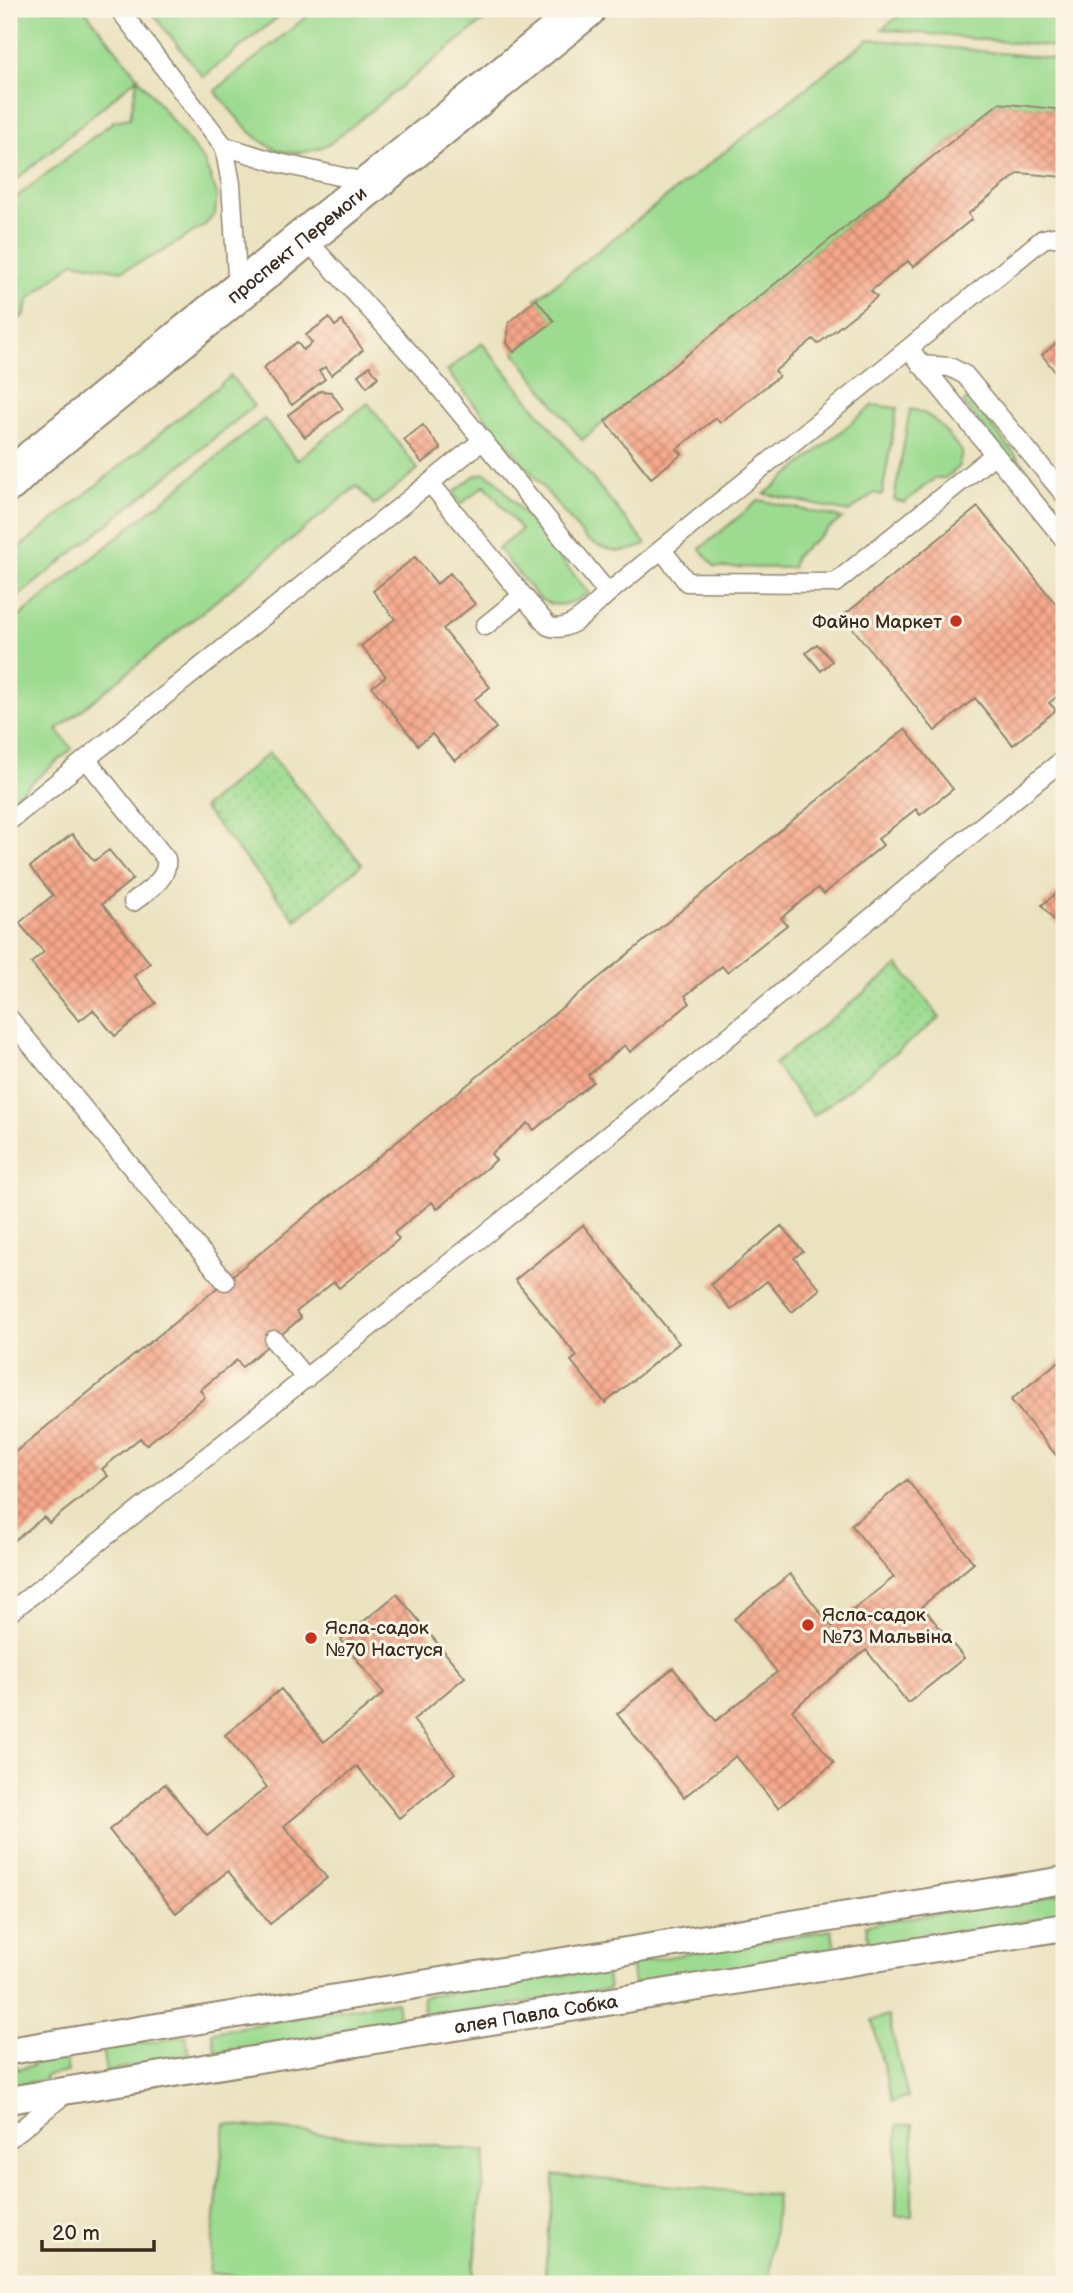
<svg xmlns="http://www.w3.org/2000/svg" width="1073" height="2293" viewBox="0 0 1073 2293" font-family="'Balsamiq Sans',sans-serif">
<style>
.green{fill:#9ddb90;stroke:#6c8257;stroke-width:2}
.park{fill:url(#park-dots);stroke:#6c8257;stroke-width:2}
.building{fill:url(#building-cross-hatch)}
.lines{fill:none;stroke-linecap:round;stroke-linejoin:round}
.service-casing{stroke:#93866f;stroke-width:21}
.pedestrian-casing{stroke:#93866f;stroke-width:30}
.primary-casing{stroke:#93866f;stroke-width:42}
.service{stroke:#fff;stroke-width:18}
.pedestrian{stroke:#fff;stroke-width:26}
.primary{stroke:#fff;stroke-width:38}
.poi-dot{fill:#c8321e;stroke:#fcf5e5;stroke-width:2.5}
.labels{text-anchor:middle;stroke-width:6;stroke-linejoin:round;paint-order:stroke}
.street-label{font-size:19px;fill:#3b2a1e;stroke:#fcf5e5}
.poi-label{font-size:19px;fill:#3b2a1e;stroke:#fcf5e5;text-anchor:start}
</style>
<defs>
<pattern id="park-dots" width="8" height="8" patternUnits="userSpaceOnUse" patternTransform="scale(1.75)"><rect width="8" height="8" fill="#9ddb90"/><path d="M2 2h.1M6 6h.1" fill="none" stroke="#88bc7c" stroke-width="1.8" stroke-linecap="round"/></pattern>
<pattern id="building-cross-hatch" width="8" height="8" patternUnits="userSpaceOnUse" patternTransform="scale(1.75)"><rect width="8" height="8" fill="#f6a78a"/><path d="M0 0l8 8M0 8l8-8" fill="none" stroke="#c88870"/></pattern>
</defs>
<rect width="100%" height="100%" fill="#fcf5e5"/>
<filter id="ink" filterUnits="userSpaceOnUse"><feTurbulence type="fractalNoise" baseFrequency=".0143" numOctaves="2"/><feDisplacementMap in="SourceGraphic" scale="14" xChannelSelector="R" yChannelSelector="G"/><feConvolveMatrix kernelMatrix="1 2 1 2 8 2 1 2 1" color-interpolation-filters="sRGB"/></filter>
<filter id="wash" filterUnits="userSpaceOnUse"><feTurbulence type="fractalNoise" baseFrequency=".00686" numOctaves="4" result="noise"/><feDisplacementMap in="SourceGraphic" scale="28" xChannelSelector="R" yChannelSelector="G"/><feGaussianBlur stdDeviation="1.57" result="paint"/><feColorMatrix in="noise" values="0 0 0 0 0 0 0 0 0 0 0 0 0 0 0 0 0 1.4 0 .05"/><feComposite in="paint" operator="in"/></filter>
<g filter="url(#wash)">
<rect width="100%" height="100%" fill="#ebe2c0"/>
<path class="green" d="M9 9H84L204 161 217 194 215 214 205 225 158 254 121 271 74 262 29 299 24 316 9 324V203L114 121 130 118 138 77 9 186Z
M149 9H288L203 77Z
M316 9H498L332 142C276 174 247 130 215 91Z
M908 9H1064V48L882 29Z
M869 39 1064 60V110L998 103 582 440 514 352 553 321 536 299Z
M482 343 646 544C625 556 606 552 586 539L447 371Z
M231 376 254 406 9 604V556Z
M968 398 1064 513 1060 519 963 403Z
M368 403 418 469 374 505 357 486 57 730 72 749 9 801V625L264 419 297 460Z
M873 405 897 408 882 495 874 493 849 512 765 494Z
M910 409C934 412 947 434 962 452L958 468 945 478H935L904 503 894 500Z
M484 473 496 480 589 593C572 604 552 612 536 595L498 549 521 530 485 485 461 504 453 493 474 476Z
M759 500 842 518 795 556 792 568 715 567 700 549Z
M1064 1893V1915L869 1946 866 1925Z
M832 1930 835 1952 634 1984 631 1963Z
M606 1968 609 1989 425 2018 422 1997Z
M396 2001 399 2023 216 2053 212 2032Z
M888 2016 908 2097 892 2102 872 2020Z
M186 2036 189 2057 106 2071 102 2050Z
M65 2055 68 2072 45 2076V2080L11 2086 9 2082V2065L16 2064 17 2069 33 2066 32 2061Z
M225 2124 486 2151 472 2284H321L209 2273Z
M897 2125H913L912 2216H896Z
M554 2175 777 2195 769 2284H544Z"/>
<path class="park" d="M269 753 362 864 296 920 203 808Z
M899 965 940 1018 814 1116 774 1064Z"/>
<g id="blocks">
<path class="building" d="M999 103 1064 110V177L1019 173 968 214 972 219 913 267 908 261 871 291 877 297 818 344 813 339 775 371 779 376 720 423 716 418 677 449 682 454 651 478 605 421Z
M536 299 554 321 514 352 507 343 509 322Z
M329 318 335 326 342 321 363 350 331 375 325 367 319 371 325 379 292 405 263 368 297 342 303 350 312 343 306 335Z
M1064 337V383L1042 355Z
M370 366 378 377 367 387 358 375Z
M320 391 331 392 343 409 305 437 288 415Z
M423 425 441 449 422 463 404 440Z
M978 507 1064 614V691L1049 703 1056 710 1013 745 975 698 935 731 843 616Z
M415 557 437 584 450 573 475 604 443 629 490 687 474 700 496 728 455 761 432 734 418 745 372 687 386 676 361 646 395 619 373 591Z
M817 644 832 661 821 671 806 653Z
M905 729 953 789 920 815 916 809 878 839 883 845 824 894 818 888 781 918 787 925 727 972 722 966 685 996 690 1003 630 1052 625 1045 588 1075 593 1082 534 1130 528 1123 491 1154 496 1160 437 1209 432 1202 394 1233 399 1239 339 1288 334 1282 296 1312 301 1318 242 1367 237 1360 200 1390 205 1397 146 1445 140 1438 102 1469 108 1476 49 1523 44 1517 9 1545V1457Z
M72 834 94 861 109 850 133 879 102 904 150 963 134 976 156 1003 115 1036 93 1010 79 1021 31 963 44 952 19 923 53 895 30 867Z
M1064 887V933L1042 905Z
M583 1225 679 1343 605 1403 571 1361 577 1356 515 1280Z
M781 1226 803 1251 794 1258 820 1289 792 1312 767 1281 731 1310 711 1284Z
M1064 1357V1465L1011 1400Z
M907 1480 974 1563 922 1606 964 1658 908 1703 866 1650 792 1710 834 1763 778 1808 736 1756 684 1797 617 1714 673 1668 716 1721 777 1672 734 1619 790 1574 832 1627 894 1577 851 1525Z
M397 1594 465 1677 413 1720 455 1773 399 1818 357 1766 284 1826 327 1878 270 1924 228 1871 176 1913 109 1830 165 1784 207 1836 267 1787 225 1735 281 1689 324 1742 384 1693 341 1640Z
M1047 2281H1064V2284H1047Z"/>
</g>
</g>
<g filter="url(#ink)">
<use href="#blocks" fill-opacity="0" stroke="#93866f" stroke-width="2"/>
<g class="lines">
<g class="service-casing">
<path id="service" d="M119 9 224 146 231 184 238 291
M224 146 279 163 370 183
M305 238 425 370 608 593 1043 239 1053 237H1064
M909 349 1064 539
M921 365 950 367 965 375 1064 494
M430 483 548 626C570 635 592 607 608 593
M662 550 687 582 835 583 995 454
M485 626 522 596
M86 759 166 859C169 879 147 891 133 902
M9 821 483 440
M9 1018 225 1281
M274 1340 306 1379
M9 1613C236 1434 462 1255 686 1072 812 968 936 862 1064 759
M9 2139 66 2093"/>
</g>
<g class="pedestrian-casing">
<g id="pedestrian">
<path d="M9 2051 1064 1880"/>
<path id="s1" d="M9 2100 1064 1927"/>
</g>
</g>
<g class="primary-casing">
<g id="primary">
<path id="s2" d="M9 482 34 458 586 9"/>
</g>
</g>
<use href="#service" class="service"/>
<use href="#pedestrian" class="pedestrian"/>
<use href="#primary" class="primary"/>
</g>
</g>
<g class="poi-dot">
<circle cx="956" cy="621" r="7"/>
<circle cx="808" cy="1625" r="7"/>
<circle cx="311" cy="1638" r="7"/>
</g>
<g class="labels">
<g class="street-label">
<text dy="7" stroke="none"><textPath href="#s2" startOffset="373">проспект Перемоги</textPath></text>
<text dy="7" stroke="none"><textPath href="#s1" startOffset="534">алея Павла Собка</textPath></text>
</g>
<g class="poi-label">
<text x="942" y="628" text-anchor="end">Файно Маркет</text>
<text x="822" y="1621">Ясла-садок<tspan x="822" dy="22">№73 Мальвіна</tspan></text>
<text x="325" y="1634">Ясла-садок<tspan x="325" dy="22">№70 Настуся</tspan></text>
</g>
</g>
<rect width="1073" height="2293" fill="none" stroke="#fcf5e5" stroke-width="35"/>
<path d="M42 2240v10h112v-10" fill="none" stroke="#3b2a1e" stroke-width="3.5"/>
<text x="52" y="2240" font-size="21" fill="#3b2a1e" stroke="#fcf5e5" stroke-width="5" paint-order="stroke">20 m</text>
</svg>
